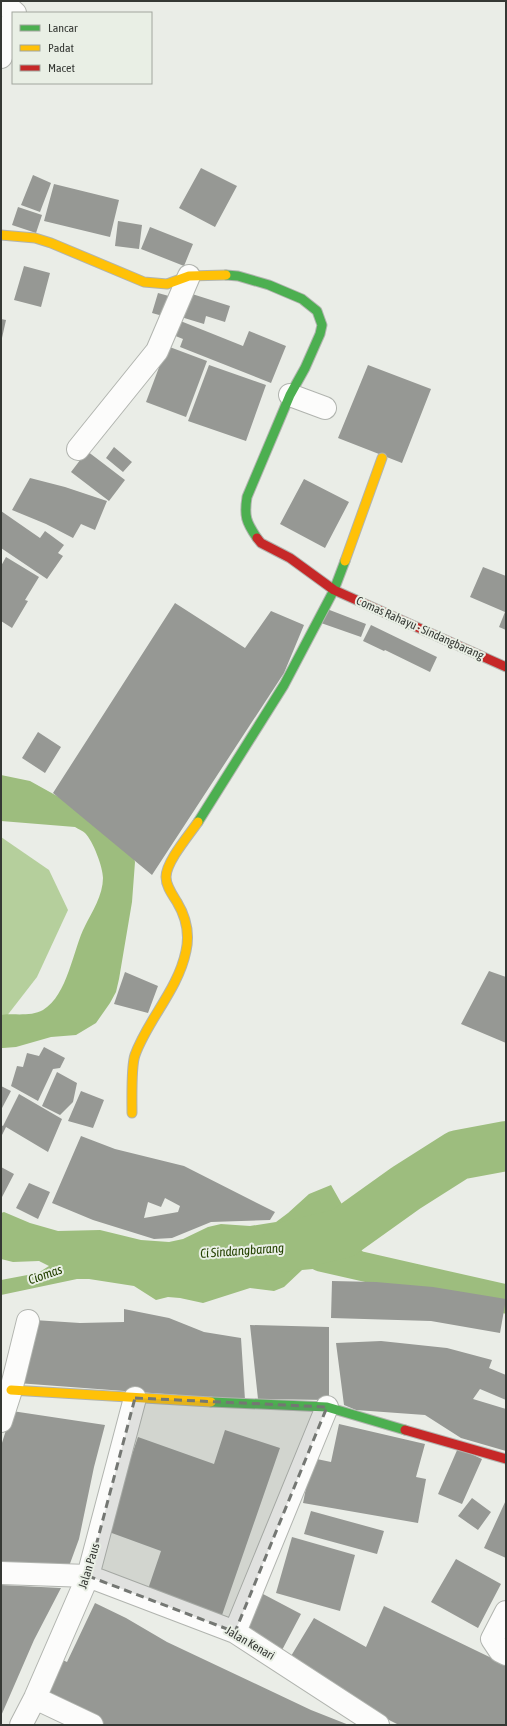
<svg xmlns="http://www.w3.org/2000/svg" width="507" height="1726" viewBox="0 0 507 1726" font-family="'Asap Condensed',sans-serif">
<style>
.forest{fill:#b5cf9c}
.water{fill:#9dbd7e}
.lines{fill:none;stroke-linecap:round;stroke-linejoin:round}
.canal{stroke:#9dbd7e;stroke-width:29}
.river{stroke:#9dbd7e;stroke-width:50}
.building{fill:#969894;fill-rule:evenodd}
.street-casing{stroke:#b1b4af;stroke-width:24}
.fast-casing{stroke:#b1b4af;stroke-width:11}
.slow-casing{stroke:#b1b4af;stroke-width:11}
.jam-casing{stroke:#b1b4af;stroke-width:11}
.street{stroke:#fcfcfb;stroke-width:22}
.fast{stroke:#4caf50;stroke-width:9}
.slow{stroke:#ffc107;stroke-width:9}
.jam{stroke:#c62828;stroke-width:9}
.marked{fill:#747773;fill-opacity:0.2;stroke:#747773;stroke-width:3;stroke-dasharray:8 5;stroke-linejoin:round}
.labels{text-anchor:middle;stroke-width:4;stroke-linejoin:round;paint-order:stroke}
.street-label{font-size:12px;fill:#353834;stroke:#e9efe5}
.water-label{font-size:13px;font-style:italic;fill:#244100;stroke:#e9efe5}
</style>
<rect width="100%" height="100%" fill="#eaede7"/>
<path class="forest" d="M1 837 49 870 68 910 37 977 6 1017 1 1018Z"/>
<path class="water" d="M1 775 30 781 102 821 132 850 135 862 132 902 119 979 116 992 110 1003 96 1023 76 1035 51 1037 16 1047 3 1048H1V1015C14 1013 31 1017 43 1010 68 995 73 949 85 926 92 912 103 895 103 878 103 867 93 841 85 833 83 831 78 829 75 827L1 821Z
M331 1185 344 1208 357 1244 365 1255 360 1266 350 1271 313 1269 302 1270 284 1287 274 1291 250 1288 203 1303 180 1298 168 1297 156 1300 134 1286 89 1279H77L1 1295V1280L38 1273 49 1266 39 1261 13 1262 1 1259V1213L4 1212 30 1223 58 1231 100 1230 141 1240 169 1242 183 1239 208 1227 221 1224 250 1226 276 1222 288 1213 309 1194Z"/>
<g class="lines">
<path class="canal" d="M321 1257 506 1299"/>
<path class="river" d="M285 1247 343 1233 406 1188 458 1155 506 1146"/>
</g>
<path class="building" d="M201 168 237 186 215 227 179 208Z
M33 175 51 183 40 212 21 205Z
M54 184 119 200 110 237 44 221Z
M18 207 42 215 36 233 12 225Z
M118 221 142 225 139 249 115 246Z
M150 227 193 244 184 266 141 249Z
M24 266 50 273 41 307 14 300Z
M158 293 176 298 170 318 152 313Z
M189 293 230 306 225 322 206 316 204 324 181 317Z
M1 319 6 320 2 338H1Z
M178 320 243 346 249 331 286 346 271 383 180 347 183 339 173 335Z
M167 346 207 361 186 417 146 402Z
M209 365 266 385 246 441 188 421Z
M368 365 431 389 402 463 338 438Z
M114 447 132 462 123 472 106 458Z
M87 451 125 480 109 501 71 472Z
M30 478 65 487 107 501 95 530 81 524 73 538 46 524 12 510Z
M304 479 349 502 325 548 280 524Z
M1 511 40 538 45 531 64 545 58 553 63 556 47 579 1 548Z
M6 557 39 577 25 600 28 601 12 628 1 621V566Z
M483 567 506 576V630L499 627 505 612 470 597Z
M175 603 245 648 271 611 304 625 284 673 152 875 53 793Z
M327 609 366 624 361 637 321 623Z
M371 625 437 657 430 672 385 650 384 651 363 641Z
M38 732 61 747 45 773 22 758Z
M489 971 506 977V1043L461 1024Z
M125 972 158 986 148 1013 114 1004Z
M44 1047 65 1058 60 1068 53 1069 38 1101 11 1086 17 1066 23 1067 27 1053 39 1056Z
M57 1072 77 1083 73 1102 60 1115 42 1106Z
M1 1086 11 1091 1 1110Z
M81 1091 104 1100 93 1128 68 1121Z
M19 1094 62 1119 48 1152 6 1127 1 1137V1125L3 1126Z
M81 1136 115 1149 184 1166 275 1212 270 1220 211 1222 172 1238 154 1239 93 1220 52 1203ZM165 1198 180 1206 178 1212 144 1218 148 1202 161 1207Z
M1 1167 14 1174 1 1199Z
M29 1183 50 1192 38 1219 16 1208Z
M332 1281 376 1282 433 1287 506 1299 500 1333 431 1321 331 1318Z
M124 1309 169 1318 204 1332 241 1338 245 1400 17 1383 34 1320 80 1323 124 1322Z
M250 1325 329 1327V1400L258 1399Z
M381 1341 447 1348 492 1360 489 1368 506 1375V1400L480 1389 473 1399 506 1409V1451L461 1438 425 1415 356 1410 344 1405 336 1343Z
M12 1411 105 1425 94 1467 79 1539 68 1569 1 1568V1446Z
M339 1424 425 1444 416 1477 426 1479 418 1523 303 1503 312 1458 331 1462Z
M225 1430 280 1448 221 1618 147 1592 161 1551 109 1532 123 1481 138 1437 214 1464Z
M458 1448 482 1459 462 1504 438 1494Z
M472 1498 491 1512 478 1530 458 1516Z
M506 1500V1558L484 1548Z
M311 1511 384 1531 377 1554 304 1534Z
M292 1537 355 1555 340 1611 276 1593Z
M456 1559 501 1584 478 1628 431 1602Z
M1 1585 61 1588 34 1640 1 1716Z
M263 1594 301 1614 281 1652 243 1632Z
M95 1603 126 1618 167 1642 311 1710 349 1725H101L40 1695 58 1658 67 1662Z
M384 1606 506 1665V1725H399L343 1697 288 1661 314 1618 366 1647Z"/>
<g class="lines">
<g class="street-casing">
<path id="street" d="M1 1 15 13
M1 57 13 19
M290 395 325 408
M78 449 157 351 189 276
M1 1421 11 1390 28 1321
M1 1573 88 1576 235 1632 378 1725
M506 1612 492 1639 500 1651 506 1654
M235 1632 327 1407
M35 1698 92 1725
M21 1725 35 1698 88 1576 135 1398"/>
</g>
<g class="fast-casing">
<path id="fast" d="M226 275 238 276 269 285 302 299 317 311 322 325 320 334 305 368 290 395 247 497C244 516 246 522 257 538
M198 822 284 685 334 590 345 561
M211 1402 327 1407 405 1430"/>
</g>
<g class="slow-casing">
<path id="slow" d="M1 235 35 238 51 243 144 282 167 284 189 276 226 275
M345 561 382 458
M132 1113C132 1100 131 1066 135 1055 148 1019 178 990 186 951 190 933 186 917 177 902 172 894 166 886 166 877 166 862 189 835 198 822
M11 1390 211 1402"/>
</g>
<g class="jam-casing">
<path id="jam" d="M257 538 261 543 290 558 334 590 506 667
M405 1430 506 1459"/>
</g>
<use href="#street" class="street"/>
<use href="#fast" class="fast"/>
<use href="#slow" class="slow"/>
<use href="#jam" class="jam"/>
</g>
<path class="marked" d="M135 1398 327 1407 235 1632 88 1576Z"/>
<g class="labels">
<g class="street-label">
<text transform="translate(420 628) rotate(24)" y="4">Comas Rahayu - Sindangbarang</text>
<text transform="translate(89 1566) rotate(-73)" y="4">Jalan Paus</text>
<text transform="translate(250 1643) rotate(30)" y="4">Jalan Kenari</text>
</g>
<g class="water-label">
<text transform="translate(242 1250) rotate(-4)" y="5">Ci Sindangbarang</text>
<text transform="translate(45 1274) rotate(-19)" y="5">Ciomas</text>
</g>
</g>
<rect width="507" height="1726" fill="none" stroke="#353834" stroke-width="4"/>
<rect x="12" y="12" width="140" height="72" fill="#e9efe5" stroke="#a1a69e"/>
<rect x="20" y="25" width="20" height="6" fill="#4caf50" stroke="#a1a69e"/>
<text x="48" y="32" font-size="12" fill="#353834">Lancar</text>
<rect x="20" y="45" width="20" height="6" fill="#ffc107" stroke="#a1a69e"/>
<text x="48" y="52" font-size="12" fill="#353834">Padat</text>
<rect x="20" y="65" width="20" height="6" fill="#c62828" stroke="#a1a69e"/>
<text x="48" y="72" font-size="12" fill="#353834">Macet</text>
</svg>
